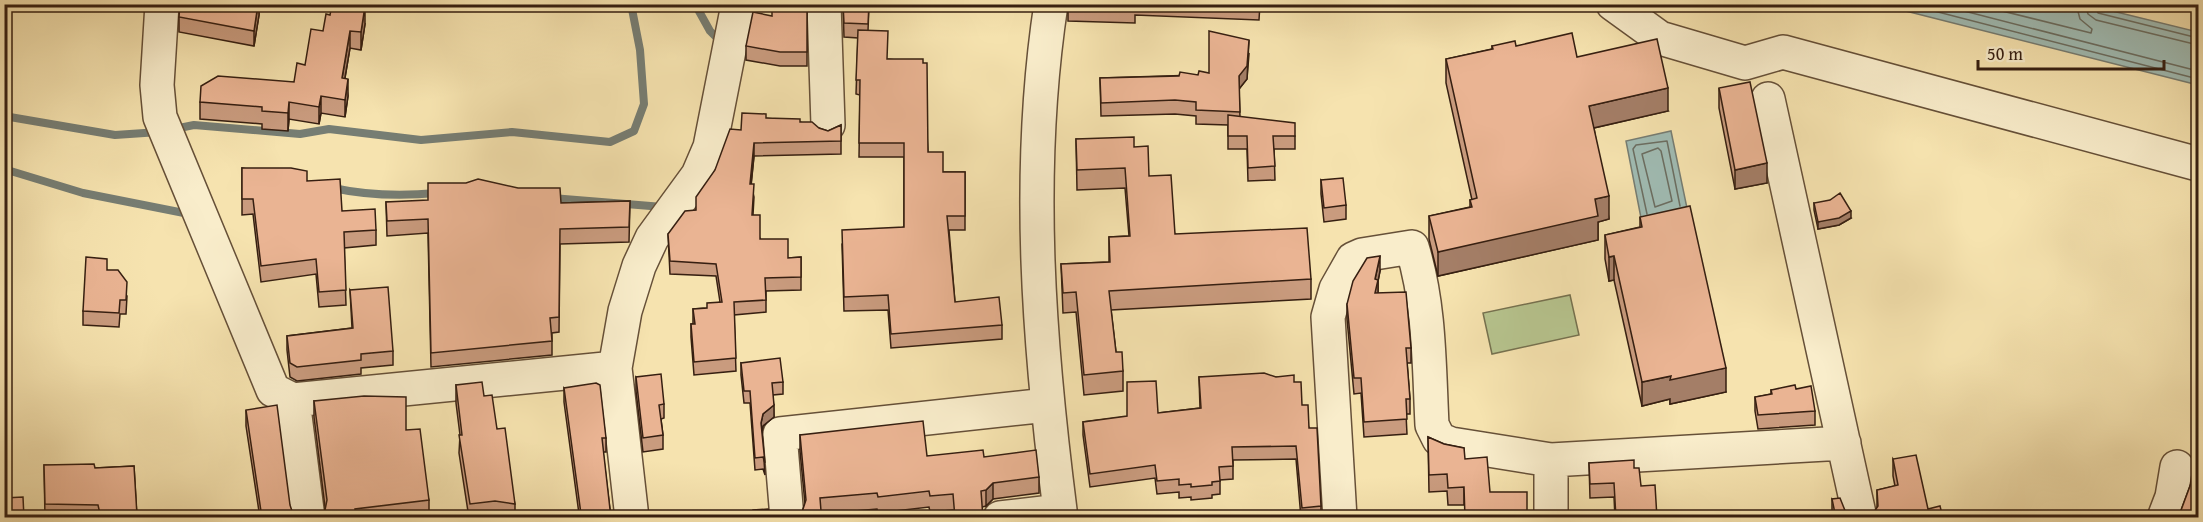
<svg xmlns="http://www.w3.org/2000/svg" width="2203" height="522" viewBox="0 0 2203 522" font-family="'Gentium Book Plus',serif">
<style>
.green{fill:#b7c58f;stroke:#767250;stroke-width:1.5}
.water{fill:#a0bcb4;stroke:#767d73;stroke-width:1.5}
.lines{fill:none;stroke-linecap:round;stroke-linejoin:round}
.shore{stroke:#6b6e62;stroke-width:1.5}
.stream{stroke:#767d73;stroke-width:8}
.minor-casing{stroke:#665038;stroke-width:36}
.minor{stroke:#f9edcb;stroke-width:33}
.wall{fill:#c99b7e;stroke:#361f11;stroke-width:1.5}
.shaded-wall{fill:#a47e67;stroke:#361f11;stroke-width:1.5}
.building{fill:#eab493;stroke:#361f11;stroke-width:1.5}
</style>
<rect width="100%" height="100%" fill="#f6e3af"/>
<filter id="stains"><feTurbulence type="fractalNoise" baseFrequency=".00333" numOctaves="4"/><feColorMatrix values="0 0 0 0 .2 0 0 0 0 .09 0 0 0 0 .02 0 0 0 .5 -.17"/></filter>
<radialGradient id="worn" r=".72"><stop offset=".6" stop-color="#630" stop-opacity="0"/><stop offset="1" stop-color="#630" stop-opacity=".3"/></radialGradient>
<path class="green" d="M1570 295 1579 335 1492 354 1483 313Z"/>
<path class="water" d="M1882 5H2088L2198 32V85Z
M1671 131 1688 213 1642 223 1626 141Z"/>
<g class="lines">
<path class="shore" d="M1907 4 2198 79
M1937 4 2198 71
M1974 4 2091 33 2092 29 2080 19 2076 4
M2085 4 2088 14 2096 20 2198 45
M2093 4 2098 13 2198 38
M1658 148 1661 151 1672 201 1655 207 1642 154Z
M1647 214 1633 149 1636 145 1667 141 1680 206"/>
<path class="stream" d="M695 4 710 31 721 42
M4 116 115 135 159 132
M174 129 194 125 300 134 329 129 421 140 512 132 610 142 634 131 644 104 640 50 631 4
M4 169 83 193 184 213 189 211
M333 188C365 195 404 196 437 193
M552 198 663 207"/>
<g class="minor-casing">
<path id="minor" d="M162 4 157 85 160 117 273 390 293 400 615 368 632 518
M824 4 828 125
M1051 4C1025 174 1039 348 1061 518
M1613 4 1660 38 1745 63 1783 52 2198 164
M1768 99 1860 518
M615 368 625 311 639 266 652 238 698 175 710 147 736 15 742 4
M293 400 308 518
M1551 460V518
M787 518 780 434 1047 405
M1000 518 1060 511
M1340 518 1328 317 1336 289 1353 259 1362 255 1412 247C1430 305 1429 366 1432 425L1439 439 1451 444 1551 460 1844 443
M2164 518 2172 497 2177 467"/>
</g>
<use href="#minor" class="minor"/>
</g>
<path class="wall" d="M225 4H259V15L254 46 179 32V17Z
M807 4V66H780L746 60V46L772 16Z
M843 4H869L868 31 887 59 923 63 928 152 943 172H965V230H949L955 302 1002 325V339L891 348 888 310 844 311 842 244 904 227V157H859L860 95 856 94 858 38 844 37Z
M1068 4H1260L1259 20 1135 15V23L1068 21Z
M365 24 361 50 350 48 345 78 348 96 345 117 321 113 319 124 289 119 288 131 262 129V124L200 119V102L294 82 305 65 323 31Z
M1492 46H1516L1577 57 1668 111 1594 128 1609 219 1598 222V240L1438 276 1429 239V216L1470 207V200H1472L1446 83V59L1492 49Z
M1249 54 1247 79 1239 89 1240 117 1295 136V149H1274L1275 180 1248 181 1247 149H1228V125L1196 124V116L1175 114 1101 116 1100 78 1198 75 1209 73Z
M1719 88 1767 183 1735 189 1719 108Z
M766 118 800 122 828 131 841 125V154L754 156 751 184 754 197 753 215 760 239 788 258 801 257V290L766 291V312L734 315 736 371 694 375 691 337V324H693V309L707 308 720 302 716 276 670 274 668 234 696 210 715 170 741 130Z
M1076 139 1134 147 1149 176 1175 234 1311 279V299L1111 310 1116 352 1123 371V391L1084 395 1076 312 1063 313 1061 264 1109 262V237L1129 236 1125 188 1077 190Z
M242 168 307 181 342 211 376 230V245L344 248 346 305 319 307 316 274 261 282 253 214 242 215Z
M1321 180 1346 205V219L1324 222 1321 194Z
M630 201 629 242 560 244 559 332 552 333V355L431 367 428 233 387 236 386 202 561 203Z
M1814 203 1851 218 1839 225 1818 229 1814 210Z
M1640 217 1726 392 1670 404V399L1642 406 1614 280 1609 281 1605 259V235L1640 227Z
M107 270 127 296 126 314H120L119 327 83 325V311Z
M1380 271 1378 281V293L1411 348V363H1407L1410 399V414H1406L1407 434 1364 437 1361 393 1354 394 1347 319V304Z
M350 290 393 351V365L361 368V374L297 381 290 377 287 350V336L352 328Z
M741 363 783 382V394L773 395 774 417 763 426 762 432 765 475 763 469 755 470 750 403H744L741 375Z
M636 377 664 404V418L661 419 663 435V449L643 452 636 391Z
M1199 377H1276L1294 382 1309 428 1321 506V518H1301L1296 459 1233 460V479L1220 480V494L1212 495V498L1191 500V497L1179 498V492L1157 494 1155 478 1090 487 1083 435V422L1200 408Z
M456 385 484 396 497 429 515 504V518H469L459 453 460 435 456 403Z
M564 388 606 438V452H603L611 518 579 514 564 402Z
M1796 389 1815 411V425L1758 429 1755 411V397L1771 394V390Z
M314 401 406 430 429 500V516L418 518H318L320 517 325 510V507L314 417Z
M246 410 293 514 298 518H260L246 426Z
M800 435 927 456 984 457 1039 477V493L993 499 986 506 982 507 983 518H953V510L930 512 929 507 878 513 877 509 821 514V518H802V512L805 504 800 451Z
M1428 437 1444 444 1464 448V505H1448L1447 491 1429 492Z
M1893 459 1928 509 1943 518 1872 515 1877 508V490L1895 486 1893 476Z
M1589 463 1634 468 1641 486 1657 518H1615L1614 497 1590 498Z
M44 465 95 468 134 466 137 518H45Z
M2190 486 2199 518H2180V513Z
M1832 499 1846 513 1853 518H1832Z"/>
<path class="shaded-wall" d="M258 4H259V15L254 46V31Z
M365 6V24L361 50V32Z
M350 31V48L342 95V78Z
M1249 40 1247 79 1239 89V76Z
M348 79V96L345 117V100Z
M1668 88V111L1589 129V106Z
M321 96V113L319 124V107Z
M289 102V119L288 131V113Z
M754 143V156L750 197V184Z
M1767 163V183L1735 189V170Z
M1609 196V219L1598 222V240L1438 276V252L1595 199Z
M1851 211V218L1839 225 1818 229V222Z
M1380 256V271L1378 281V295L1375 308V279Z
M1614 256V280L1609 281V257Z
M1726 368V392L1670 404V399L1642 406V382L1671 376Z
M774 405V417L763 426 761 435V423L763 414Z
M993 483V499L986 506V490Z"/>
<path class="building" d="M180 4H225V7V4H258L254 31 179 17Z
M332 4H353L365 6 361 32 350 31 342 78 348 79 345 100 321 96 319 107 289 102 288 113 262 111V107L200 102 201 86 218 76 294 82 297 63 305 65 311 29 323 31 326 14 330 15Z
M772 4H807V52H780L746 46 753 12 772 16Z
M843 4H869L868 24 844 23Z
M1068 4H1135V9L1068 7Z
M1228 4H1259V6Z
M858 30 888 31 887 59H923V63H927L928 152H943V172H965V216H947L955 302 999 297 1002 325 891 334 888 295 844 297 842 230 904 227V143H859L860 80H856Z
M1209 31 1249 40 1247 66 1239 76 1240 112 1196 110V102L1175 100 1101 103 1100 78 1179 76 1180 72 1198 75 1199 71 1209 73Z
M1572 33 1577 57 1657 39 1668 88 1589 106 1609 196 1595 199 1598 216 1438 252 1429 216 1472 207 1470 200 1477 198 1446 59 1493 49 1492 46 1515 41 1516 46Z
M1750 82 1767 163 1735 170 1719 88Z
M742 113 766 114V118L800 119V122H812L819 128 828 131 841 125V141L754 143 750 184H754L752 215H760V239H788V258L801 257V277L765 278 766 300 734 302 736 358 694 362 691 324H695L693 309 707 308V303L722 302 716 264 670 261 668 234 685 211 696 210V197L715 170 730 129 741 130Z
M1228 115 1295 123V136H1273L1275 166 1248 168 1247 136H1228Z
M1134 137V147L1148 146 1149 176 1171 175 1175 234 1307 228 1311 279 1109 291 1116 352H1122L1123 371 1084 375 1076 292 1063 293 1061 264 1110 262 1109 237 1130 236 1125 168 1077 170 1076 139Z
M242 168H291L307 171V181L340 179 342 211 375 209 376 230 344 232 346 290 319 292 316 259 261 266 253 199H242Z
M1343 178 1346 205 1324 208 1321 180Z
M478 179 518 188H560L561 203 630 201 629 227 560 229 559 317 550 318 552 341 431 353 428 219 387 221 386 202 428 200V183H466Z
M1840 193 1851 211 1839 218 1818 222 1814 203 1830 200Z
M1690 206 1726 368 1670 380 1671 376 1642 382 1614 256 1609 257 1605 235 1642 227 1640 217Z
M1380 256 1375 279 1378 280 1375 293 1406 292 1411 348H1406L1410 399H1406L1407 419 1364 422 1361 378H1354L1347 304 1353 281 1367 258Z
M86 257 107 259V270H118L127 282 126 300H120L119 313 83 311Z
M388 287 393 351 361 354V360L297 367 290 363 287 336 353 328 350 290Z
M780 358 783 382 772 383 774 405 763 414 761 423 765 463 763 457 755 458 750 391H744L741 363Z
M1264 373 1276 377 1294 375V382H1301L1302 405H1308L1309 428H1317L1321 506 1302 508 1296 446 1232 447 1233 466 1219 467 1220 481 1212 482V485L1191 487V484L1179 485V479L1157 481 1155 465 1090 474 1083 422 1127 416V382L1156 381 1158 413 1201 408 1199 377Z
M661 374 664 404 659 405 663 435 643 438 636 377Z
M482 382 484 396 492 395 497 429 505 428 515 504 495 501 470 504 459 435H462L456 385Z
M596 383 600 385 606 438H602L611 518H561L560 516 581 514 564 388Z
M1795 385 1796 389 1811 386 1815 411 1758 415 1755 397 1772 394 1771 390Z
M364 396 406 397V430L420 429 429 500 355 509 356 518H318L320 517 325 510 327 500 314 401Z
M277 405 290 505 293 514 298 518H262L246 410Z
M923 421 927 456 983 450 984 457 1036 450 1039 477 993 483 986 490 981 491 983 518H955L953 494 930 496 929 491 878 497 877 493 820 498 821 511 802 512 806 500 800 435Z
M1428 437 1444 444 1464 448 1465 459 1487 457 1490 492H1527V518H1465L1464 487 1448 488 1447 474 1429 475Z
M2199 449V518H2196L2180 513 2190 486 2195 455Z
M1916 455 1928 509 1940 506 1943 518H1867L1872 515 1878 506 1877 490 1898 485 1893 459Z
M1634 460V468H1639L1641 486 1655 485 1657 518H1616L1614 483 1590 484 1589 463Z
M94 464 95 468 134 466 137 515 123 516V518H101L98 505 45 504 44 465Z
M23 497 24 518H4V498Z
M1840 498 1846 513 1853 518H1836L1832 499Z
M768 509 772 518H753V510Z"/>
<rect width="2203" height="522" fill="none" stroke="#f6e3af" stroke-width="24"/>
<rect x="6" y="6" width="2191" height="510" fill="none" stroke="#361f11" stroke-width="3"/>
<rect x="12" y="12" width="2179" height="498" fill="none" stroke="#361f11" stroke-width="1.5"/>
<path d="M1978 60v9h186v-9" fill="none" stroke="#361f11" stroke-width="3"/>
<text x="1987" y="60" font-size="18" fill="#361f11" stroke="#f9edcb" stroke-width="4.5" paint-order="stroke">50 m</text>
<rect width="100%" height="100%" filter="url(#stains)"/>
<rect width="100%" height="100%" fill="url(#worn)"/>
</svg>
